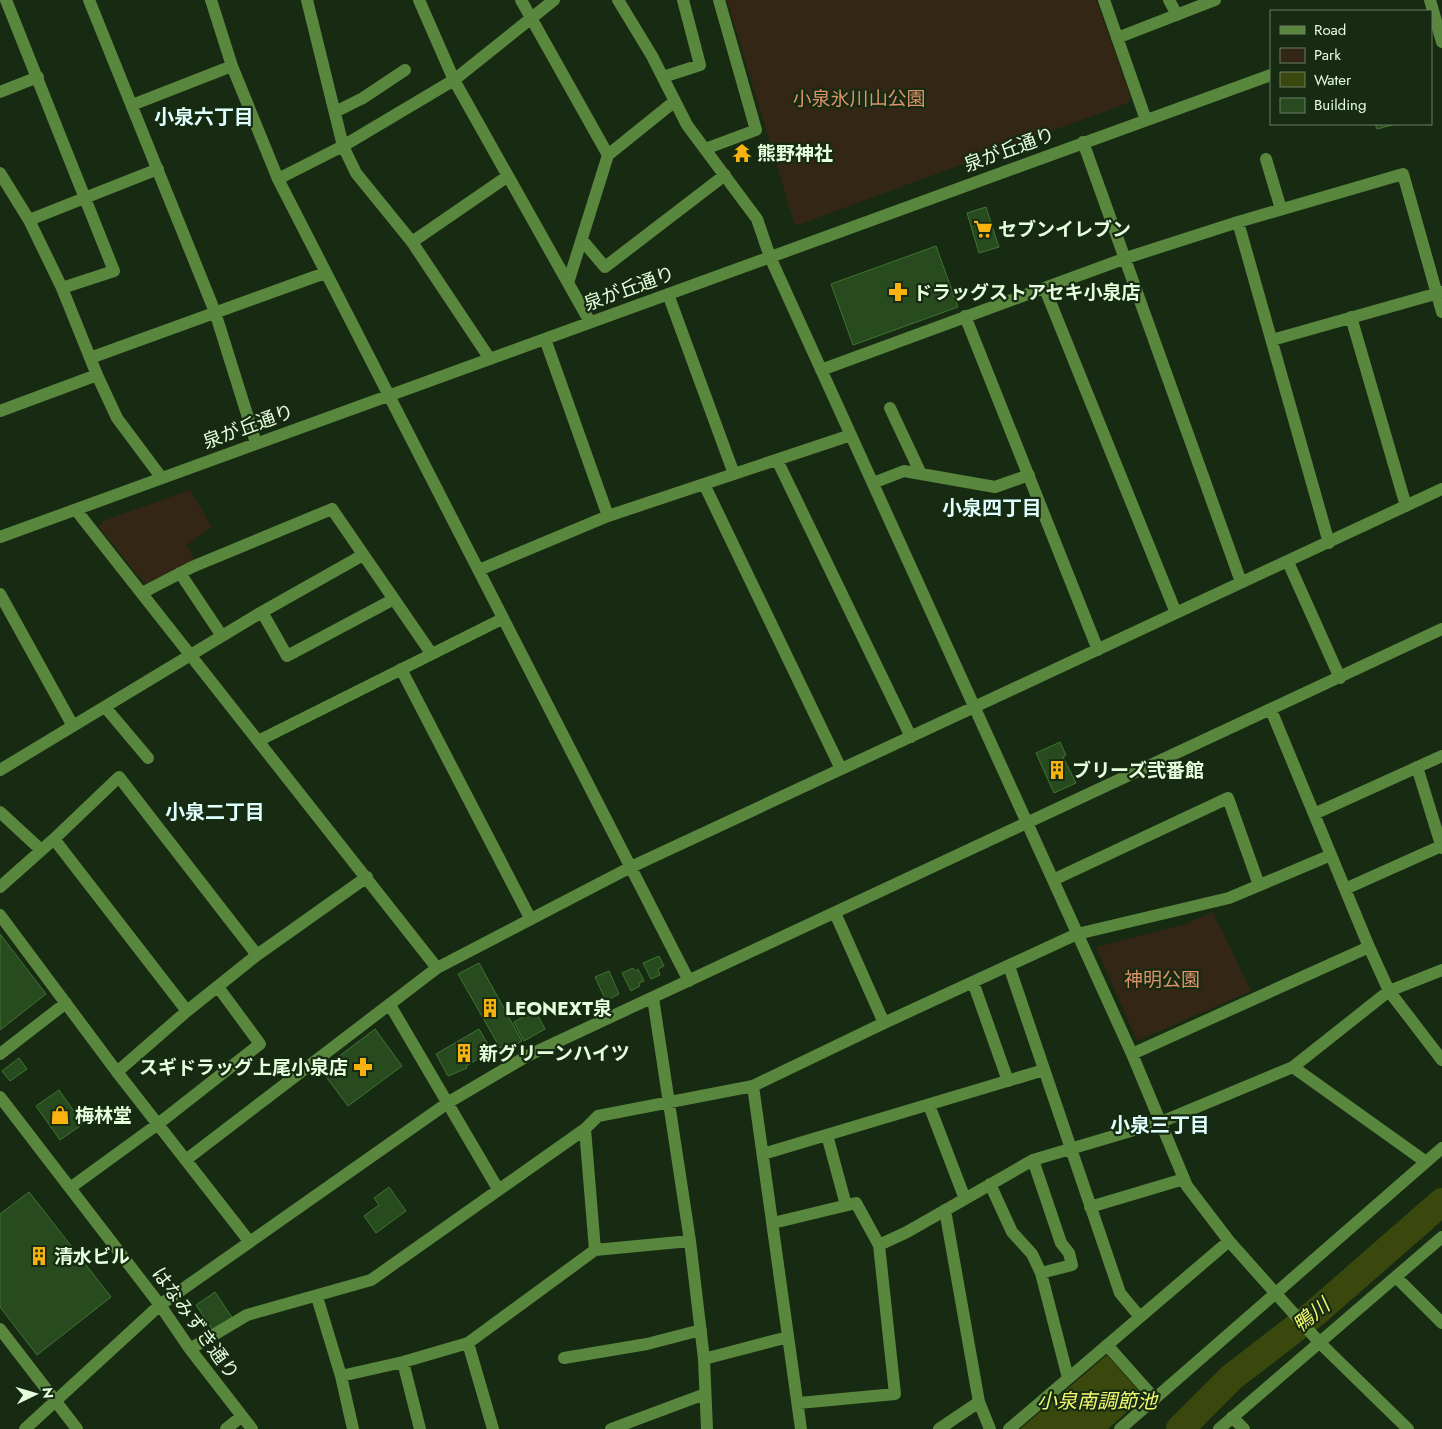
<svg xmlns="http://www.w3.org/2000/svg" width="1442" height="1429" viewBox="0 0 1442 1429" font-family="Jost,'Noto Sans JP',sans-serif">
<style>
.green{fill:#342615}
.water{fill:#3a480d}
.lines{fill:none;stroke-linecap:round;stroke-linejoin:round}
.river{stroke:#3a480d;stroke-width:28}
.building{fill:#274a1e;stroke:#3f7531}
.minor{stroke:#59873e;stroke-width:12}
.labels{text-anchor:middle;stroke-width:4.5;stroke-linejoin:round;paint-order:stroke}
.park-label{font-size:19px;fill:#dd9269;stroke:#172a12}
.street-label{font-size:19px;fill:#e5fedc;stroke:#172a12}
.poi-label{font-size:19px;font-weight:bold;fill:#e5fedc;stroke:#172a12;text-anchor:start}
.neighbourhood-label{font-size:20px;font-weight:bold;fill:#defefd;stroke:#172a12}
.water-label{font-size:20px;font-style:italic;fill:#f1fa6d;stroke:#172a12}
</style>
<rect width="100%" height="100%" fill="#172a12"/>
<path class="green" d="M727 0H1096L1131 97 1128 103 795 226Z
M190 490 212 527 187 545 194 559 147 584 143 582 99 527 103 521Z
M1213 912 1251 991 1137 1041 1096 947 1183 925Z"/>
<path class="water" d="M1107 1355 1144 1397 1108 1429H1020Z"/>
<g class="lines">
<path class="river" d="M1180 1429 1232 1377 1315 1313 1442 1202"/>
</g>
<path class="building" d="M1375 124H1396L1377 129Z
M986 207 999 247 979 253 967 213Z
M936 246 958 307 853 345 831 284Z
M1060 742 1066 755 1063 757 1076 783 1054 793 1036 753Z
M0 934 46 994 0 1030Z
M659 956 664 966 658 969 660 975 651 979 643 963Z
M479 963 522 1041 505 1051 503 1047 500 1048 458 974Z
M633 968 635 971 638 969 644 981 639 983 640 986 631 991 622 973Z
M609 971 619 994 606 1001 595 977Z
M535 1010 545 1029 524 1041 514 1022Z
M375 1029 402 1066 348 1106 321 1070Z
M479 1029 492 1051 466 1066 467 1068 448 1076 436 1054Z
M19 1058 27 1069 10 1081 2 1071Z
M59 1090 83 1124 60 1140 36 1106Z
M389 1187 406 1211 376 1233 364 1216 379 1205 374 1198Z
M29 1192 111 1297 37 1355 0 1307V1214Z
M215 1292 233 1319 214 1332 196 1305Z"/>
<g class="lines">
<path class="minor" d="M6 0 114 271 62 288
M89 0 215 312 256 443
M211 0 232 66 278 179 689 981
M307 0 343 146 356 173 412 242 490 359
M419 0 454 80 590 322
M521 0 608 155
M618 0 652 56 687 125 757 219 770 257 1132 1054 1187 1186 1229 1241 1320 1343 1408 1429
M1104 0 1146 120
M1169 0 1177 15
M1430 0 1442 42
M1117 38 1215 0
M663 77 700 65 683 0
M0 92 38 77
M132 105 232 66
M335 112 363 98 405 70
M1083 142 1241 582
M705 149 756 130 719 0
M1266 159 1281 209
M0 173 29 220 62 288 97 375 117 418 161 477
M278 179 343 146 454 80 554 0
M29 220 158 169
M1238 222 1329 543
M582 240 605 267 725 175
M412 242 508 176
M568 283 608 155 675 101
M1045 289 1176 613
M668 294 734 474
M965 316 1098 650
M1351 317 1406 506
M545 339 608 516
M1272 340 1442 292
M90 358 325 273
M821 370 1126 258 1238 222 1403 174 1442 312
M890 408 921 474
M0 411 97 375
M777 460 911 737
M873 483 904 471 995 487 1029 475
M704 484 841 769
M76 510 437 968
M0 537 1271 75
M363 555 262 612 287 656 394 599
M1288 562 1340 678
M479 570 608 516 851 435
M180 573 222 636
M142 593 192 567 332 509 431 653
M0 594 73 726
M401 669 530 918
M105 707 148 758
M1271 710 1369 947 1389 991 1442 1060
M260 740 502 619
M1417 767 1442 848
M0 770 262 612
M0 812 40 849
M1314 814 1442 756
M54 839 187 1011
M1053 880 1228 798 1259 885
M0 887 54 839 119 777 257 955
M1345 889 1441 846
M835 913 884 1023
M0 915 117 1072 249 1241
M1009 966 1120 1293 1140 1317
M973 982 1008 1081
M653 998 690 1241 704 1359 707 1429
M390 1005 498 1189
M0 1054 66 1003
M1132 1054 1369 947
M1293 1067 1426 1162
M117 1072 187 1011 257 955 367 877
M753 1086 801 1429
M0 1097 160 1305 190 1349 252 1429
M929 1105 965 1199
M585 1129 595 1250
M827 1135 846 1205
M763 1154 1044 1070
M187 1159 437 968 631 867 1442 489
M1033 1160 1061 1243 1069 1253 1072 1265 1041 1273
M990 1184 1012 1232 1032 1254 1041 1273 1068 1378
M70 1188 158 1124 260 1044 218 987
M1090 1207 1184 1179
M945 1210 979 1402 990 1429
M773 1223 856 1203 879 1245 895 1394 799 1403
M879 1245 907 1232 1033 1160 1161 1122 1293 1067 1389 991 1442 970
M1396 1277 1442 1323
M317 1297 341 1376 353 1429
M0 1329 77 1429
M468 1343 493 1429
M1107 1345 1155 1399
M190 1349 247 1315 371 1280 585 1129 598 1116 753 1086 884 1023 1077 934 1229 898 1331 855
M564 1358 647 1344 701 1330
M704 1359 788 1337
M403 1362 420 1429
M341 1376 403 1362 468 1343 595 1250 690 1241
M1232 1417 1244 1429
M25 1429 160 1305 449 1102 527 1056 1442 629
M226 1429 242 1416
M611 1429 705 1394
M939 1429 979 1402
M1009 1429 1229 1241
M1120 1429 1442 1148
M1219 1429 1442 1237"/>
</g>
<defs>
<g id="temple-bare" transform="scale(1.5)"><path d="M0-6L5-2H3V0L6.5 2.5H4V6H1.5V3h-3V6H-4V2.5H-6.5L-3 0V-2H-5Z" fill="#f7b20f" stroke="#172a12" stroke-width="2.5" paint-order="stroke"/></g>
<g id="supermarket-bare" transform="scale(1.5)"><path d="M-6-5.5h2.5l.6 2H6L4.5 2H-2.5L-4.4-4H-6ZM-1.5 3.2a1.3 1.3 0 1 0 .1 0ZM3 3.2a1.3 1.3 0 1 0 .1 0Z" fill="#f7b20f" stroke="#172a12" stroke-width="2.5" paint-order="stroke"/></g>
<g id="pharmacy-bare" transform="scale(1.5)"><path d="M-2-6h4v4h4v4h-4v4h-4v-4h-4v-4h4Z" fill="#f7b20f" stroke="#172a12" stroke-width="2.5" paint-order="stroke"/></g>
<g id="building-bare" transform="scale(1.5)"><path d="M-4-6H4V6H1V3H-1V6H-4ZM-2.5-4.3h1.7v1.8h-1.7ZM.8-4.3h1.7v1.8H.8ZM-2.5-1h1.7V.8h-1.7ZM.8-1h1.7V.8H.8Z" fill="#f7b20f" stroke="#172a12" stroke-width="2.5" paint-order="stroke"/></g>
<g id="shop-bare" transform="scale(1.5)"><path d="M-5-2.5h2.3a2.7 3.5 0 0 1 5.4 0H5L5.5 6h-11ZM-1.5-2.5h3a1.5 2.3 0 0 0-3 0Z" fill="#f7b20f" stroke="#172a12" stroke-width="2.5" paint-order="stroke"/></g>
</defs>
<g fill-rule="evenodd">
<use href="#temple-bare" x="742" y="153"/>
<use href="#supermarket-bare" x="983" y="229"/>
<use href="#pharmacy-bare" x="898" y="292"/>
<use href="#building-bare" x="1057" y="770"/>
<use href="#building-bare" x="490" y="1008"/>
<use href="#building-bare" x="464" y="1053"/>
<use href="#pharmacy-bare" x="363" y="1067"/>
<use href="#shop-bare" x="60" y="1115"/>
<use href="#building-bare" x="39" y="1256"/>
</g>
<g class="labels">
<g class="park-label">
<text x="859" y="105">小泉氷川山公園</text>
<text x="1162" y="986">神明公園</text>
</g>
<g class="street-label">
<text transform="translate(1009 149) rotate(-20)" y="7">泉が丘通り</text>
<text transform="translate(629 288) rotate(-20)" y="7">泉が丘通り</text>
<text transform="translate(248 426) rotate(-20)" y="7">泉が丘通り</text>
<text transform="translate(196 1323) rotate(54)" y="7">はなみずき通り</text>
</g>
<g class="poi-label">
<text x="757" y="160">熊野神社</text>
<text x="998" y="236">セブンイレブン</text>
<text x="913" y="299">ドラッグストアセキ小泉店</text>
<text x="1072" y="777">ブリーズ弐番館</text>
<text x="505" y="1015">LEONEXT泉</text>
<text x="479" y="1060">新グリーンハイツ</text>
<text x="348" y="1074" text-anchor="end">スギドラッグ上尾小泉店</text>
<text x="75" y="1122">梅林堂</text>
<text x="54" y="1263">清水ビル</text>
</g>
<g class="neighbourhood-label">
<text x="204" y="124">小泉六丁目</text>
<text x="992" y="515">小泉四丁目</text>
<text x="215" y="819">小泉二丁目</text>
<text x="1160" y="1132">小泉三丁目</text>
</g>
<g class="water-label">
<text transform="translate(1311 1315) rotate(-39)" y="7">鴨川</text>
<text x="1097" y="1408">小泉南調節池</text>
</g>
</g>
<rect x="1270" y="10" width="162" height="115" fill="#172a12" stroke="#697f63"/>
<rect x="1280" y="26" width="25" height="8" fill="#59873e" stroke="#697f63"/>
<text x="1314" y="35" font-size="15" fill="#e5fedc">Road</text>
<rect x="1280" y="48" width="25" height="15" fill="#342615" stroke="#697f63"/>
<text x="1314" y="60" font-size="15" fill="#e5fedc">Park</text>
<rect x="1280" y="72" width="25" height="15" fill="#3a480d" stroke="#697f63"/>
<text x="1314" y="85" font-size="15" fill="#e5fedc">Water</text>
<rect x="1280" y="98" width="25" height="15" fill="#274a1e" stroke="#697f63"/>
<text x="1314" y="110" font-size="15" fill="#e5fedc">Building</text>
<g transform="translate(35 1394) rotate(85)" stroke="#172a12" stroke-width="4" paint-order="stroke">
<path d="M0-4L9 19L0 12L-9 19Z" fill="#e5fedc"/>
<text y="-8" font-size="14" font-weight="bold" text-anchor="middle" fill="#e5fedc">N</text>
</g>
</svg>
